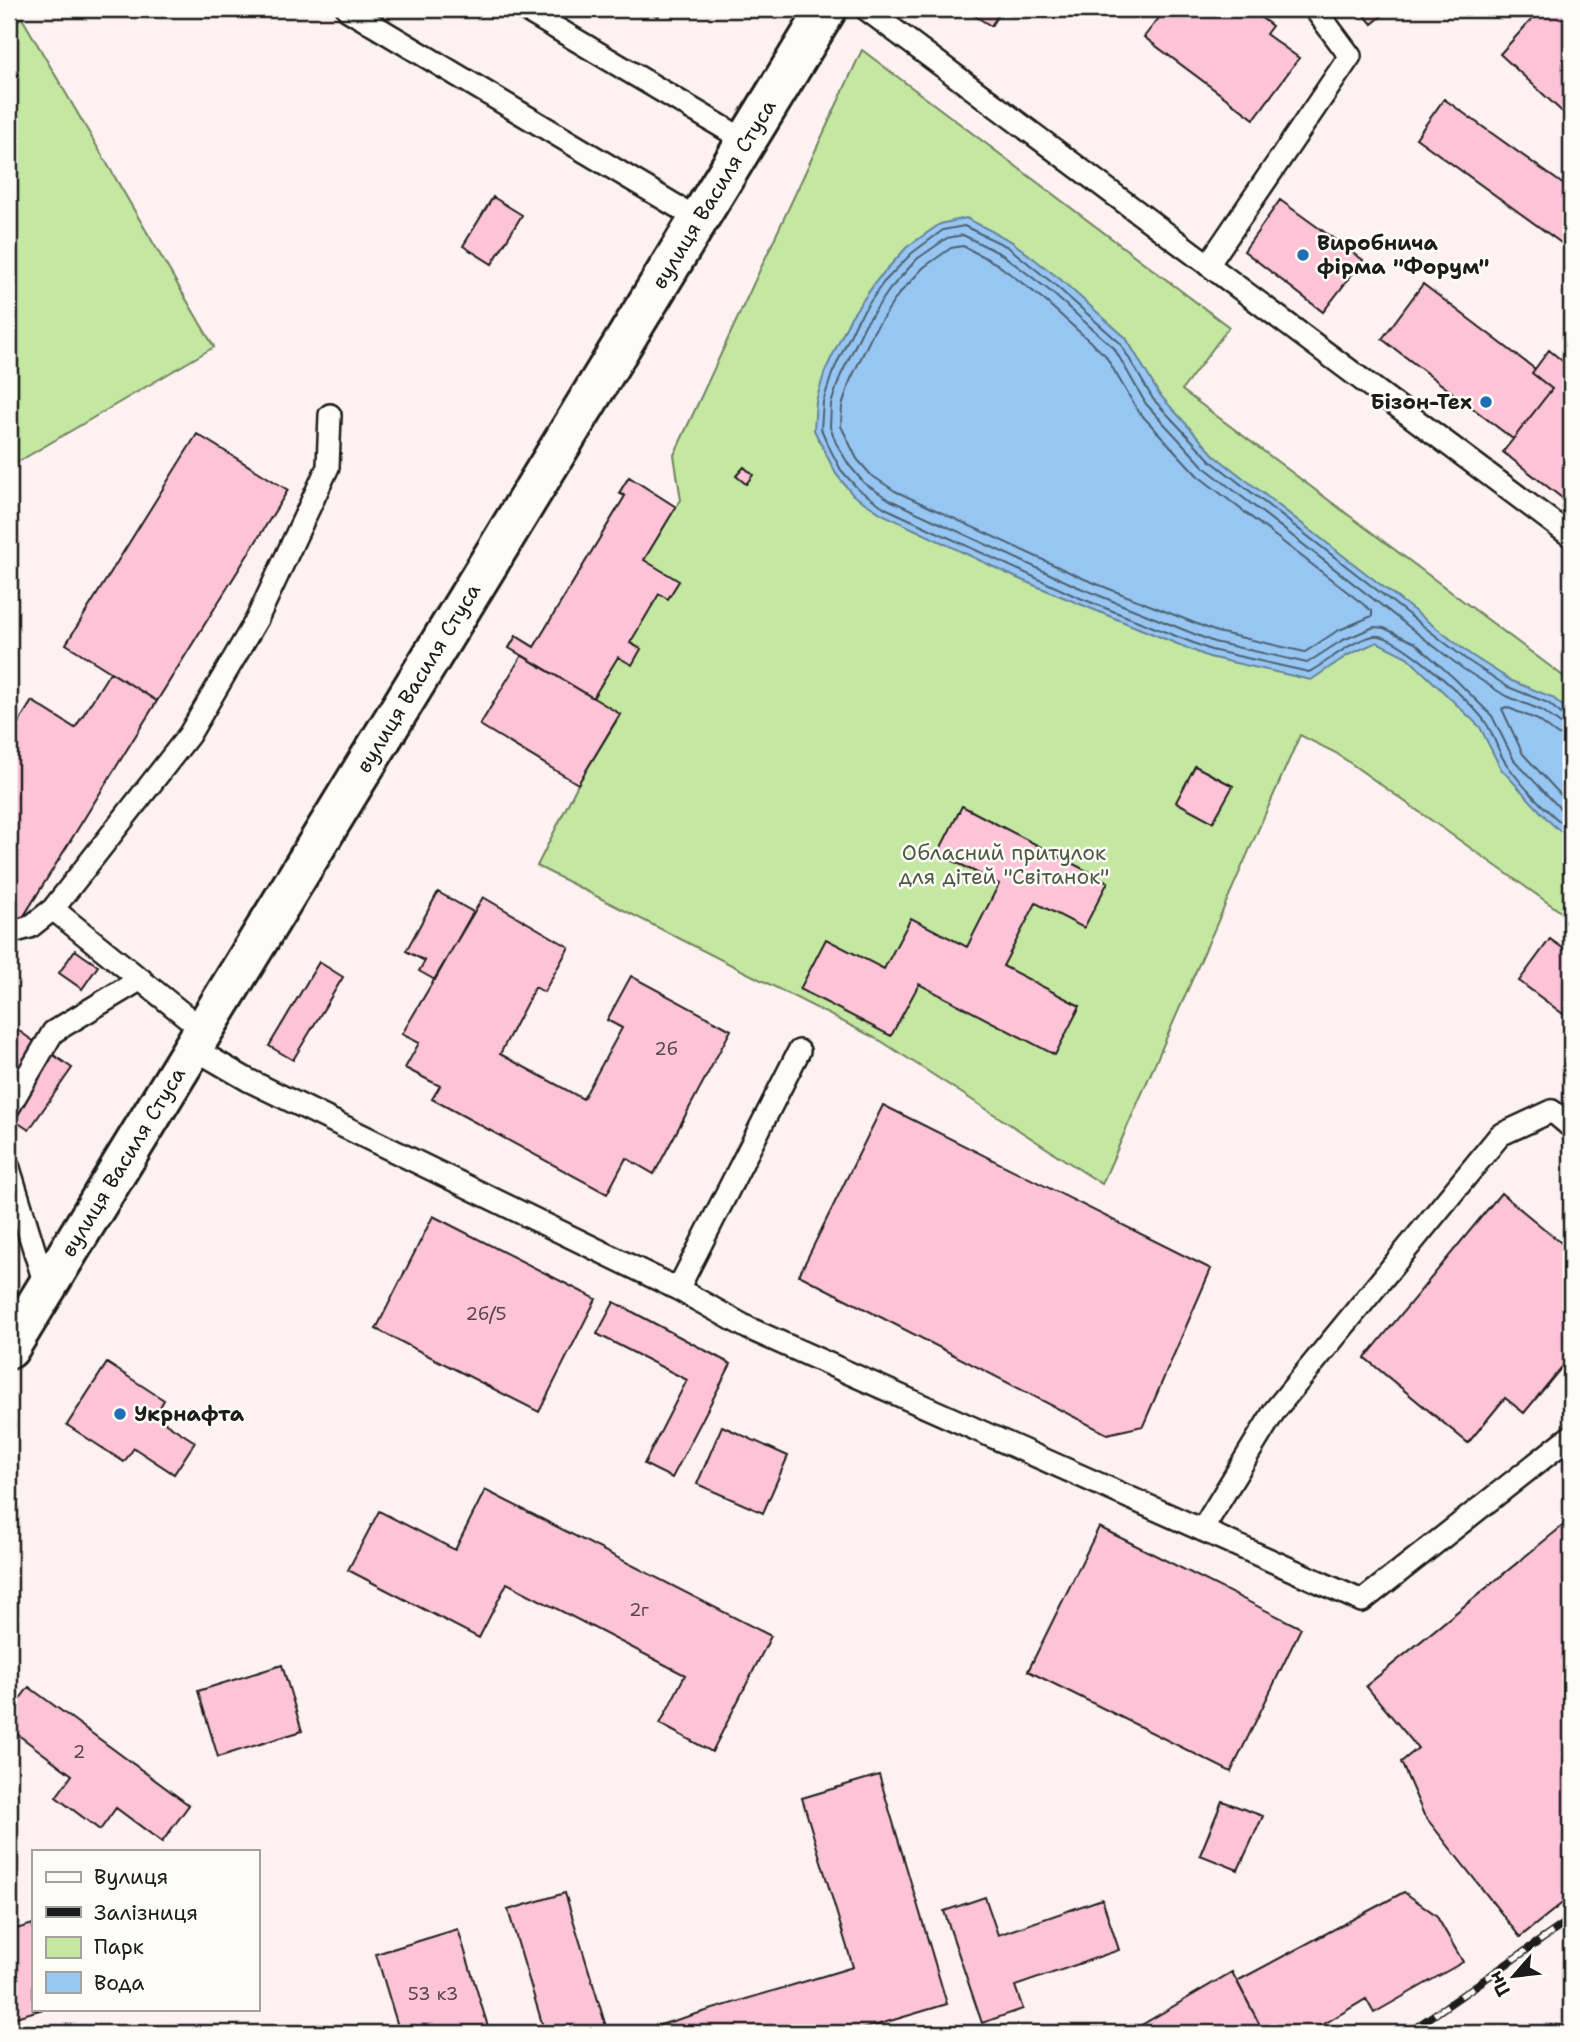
<svg xmlns="http://www.w3.org/2000/svg" width="1580" height="2042" viewBox="0 0 1580 2042" font-family="'Shantell Sans',sans-serif">
<style>
.green{fill:#c4e7a1;stroke:#70825e;stroke-width:2}
.water{fill:#97c6f2;stroke:#66829c;stroke-width:2}
.lines{fill:none;stroke-linecap:round;stroke-linejoin:round}
.shore{stroke:#4d6072;stroke-width:2}
.building{fill:#fdc3d7;stroke:#1c1c1c;stroke-width:2}
.lane-casing{stroke:#1c1c1c;stroke-width:26}
.primary-casing{stroke:#1c1c1c;stroke-width:44}
.lane{stroke:#fdfcf7;stroke-width:21}
.primary{stroke:#fdfcf7;stroke-width:38}
.rail-casing{stroke:#1c1c1c;stroke-width:8}
.rail{stroke:#fdfcf7;stroke-width:5;stroke-dasharray:16;stroke-linecap:butt}
.poi-dot{fill:#1f6fb2;stroke:#fdfcf7;stroke-width:2.5}
.labels{text-anchor:middle;stroke-width:5;stroke-linejoin:round;paint-order:stroke}
.number-label{font-size:18px;fill:#54464b}
.street-label{font-size:21px;fill:#1c1c1c;stroke:#fdfcf7}
.poi-label{font-size:21px;font-weight:bold;fill:#1c1c1c;stroke:#fdfcf7;text-anchor:start}
.park-label{font-size:21px;fill:#4e5944;stroke:#fdfcf7}
</style>
<rect width="100%" height="100%" fill="#fdf1f1"/>
<filter id="ink" filterUnits="userSpaceOnUse"><feTurbulence type="fractalNoise" baseFrequency=".0143" numOctaves="2"/><feDisplacementMap in="SourceGraphic" scale="14" xChannelSelector="R" yChannelSelector="G"/><feConvolveMatrix kernelMatrix="1 2 1 2 8 2 1 2 1" color-interpolation-filters="sRGB"/></filter>
<g filter="url(#ink)">
<path class="green" d="M22 18 214 347 9 467V26Z
M862 50 1229 327 1182 390 1571 682V919L1336 753 1300 735 1102 1184 881 1041 537 866 578 784 620 715 509 648 516 636 535 647 625 496 619 493 629 477 676 507 681 500 674 455Z"/>
<path class="water" d="M966 218 1011 241 1060 279 1126 338 1159 394 1215 456 1471 655 1512 681 1552 697 1571 713V840L1552 824 1501 769 1480 727 1407 657 1377 642 1348 655 1311 680 1209 657 1019 579 882 514 853 495 836 474 814 430 816 401 825 371 851 317 878 279 907 247 940 224Z"/>
<g class="lines">
<path class="shore" d="M963 246 997 264 1043 299 1105 355 1138 411 1198 476 1372 611V616L1337 631 1305 652 1217 632 1082 578 895 491 871 475 857 459 841 426 842 406 850 381 874 331 898 295 924 267 951 248Z
M1571 718 1565 717 1548 703 1508 687 1467 660 1211 461 1153 399 1120 343 1055 285 1008 247 964 226 943 230 912 253 883 283 857 321 832 374 823 402 821 429 829 447 841 470 858 489 885 508 1075 596 1211 650 1309 672C1330 661 1350 641 1374 636 1396 632 1474 704 1486 723 1495 736 1498 754 1508 766 1525 790 1549 813 1571 831
M1571 726 1562 725 1543 711 1504 695 1462 668 1205 468 1146 404 1114 348 1050 291 1003 255 963 235 947 238 917 259 890 289 865 325 840 377 831 404 830 427 836 443 849 465 864 483 890 500 1078 587 1214 642 1307 663 1341 641 1374 627 1384 628 1415 643 1455 679 1492 716 1514 760 1571 820
M1571 737 1558 735 1538 720 1506 707 1502 709 1523 754 1571 806"/>
</g>
<path class="building" d="M644 9H663L658 17Z
M964 9H1002L991 26Z
M1166 9H1218L1224 13 1227 9H1250L1272 26 1266 34 1299 58 1254 119 1144 37Z
M1359 9H1390L1372 24Z
M1541 9H1571V120L1500 54Z
M1444 99 1571 190V250L1416 138Z
M493 197 522 215 492 264 463 246Z
M1280 200 1363 260 1323 312 1244 251Z
M1423 284 1535 369 1532 373 1552 389 1513 439 1382 339Z
M1549 350 1571 368V505L1503 452 1552 389 1532 373Z
M197 434 288 490 157 701 66 644Z
M744 467 753 475 746 484 736 476Z
M629 477 676 507 644 560 679 581 668 599 659 594 630 643 641 649 632 665 618 657 593 698 509 648 516 636 534 647 625 496 619 493Z
M1571 624V642L1562 635Z
M522 655 620 714 578 784 480 725Z
M110 672 157 701 17 927 9 922V725L15 728 32 701 75 728Z
M1195 766 1233 786 1213 822 1176 802Z
M962 806 1108 882 1084 928 1036 903 1003 966 1080 1006 1055 1055 919 984 891 1036 800 989 826 939 884 969 911 918 967 947 999 884 938 853Z
M438 892 473 912 435 980 419 971 425 961 406 951Z
M483 897 569 947 544 992 535 987 500 1054 583 1099 622 1028 607 1020 631 976 731 1030 654 1174 626 1158 607 1194 432 1099 440 1086 405 1068 419 1043 402 1034Z
M1550 939 1571 954V1020L1519 981Z
M75 950 98 966 82 989 59 973Z
M319 962 343 977 293 1060 269 1046Z
M9 1024 72 1068 29 1130 9 1117Z
M883 1105 1211 1269 1143 1426 1107 1434 799 1275Z
M1501 1193 1571 1251V1356L1524 1413 1505 1398 1468 1443 1365 1358Z
M433 1216 596 1299 539 1412 376 1329Z
M614 1302 731 1364 672 1478 644 1464 687 1380 597 1334Z
M107 1363 164 1400 155 1416 195 1442 174 1474 134 1448 124 1462 67 1425Z
M722 1426 788 1456 763 1513 697 1484Z
M485 1490 771 1636 712 1752 660 1724 685 1675 507 1583 479 1638 348 1570 379 1511 455 1550Z
M1571 1519V1896L1520 1937 1424 1815 1401 1762 1418 1748 1366 1686Z
M1099 1527 1301 1628 1231 1772 1028 1671Z
M282 1665 302 1731 218 1757 198 1691Z
M29 1687 189 1805 162 1842 116 1808 100 1830 56 1797 72 1775 9 1728V1713Z
M879 1775 947 2004 850 2033H633L853 1967 802 1798Z
M1222 1801 1263 1816 1238 1870 1200 1855Z
M1404 1892 1436 1915 1463 1962 1374 2013 1366 1999 1309 2033H1264L1237 1981Z
M565 1893 608 2033H545L508 1910Z
M985 1897 998 1935 1102 1899 1119 1950 1015 1986 1023 2009 982 2023 944 1911Z
M33 1924V2009H43L9 2019V1931Z
M458 1929 490 2033H400L376 1954Z
M1232 1972 1264 2033H1128Z"/>
<g class="lines">
<g class="lane-casing">
<path id="lane" d="M524 9 746 141
M866 9 1571 536
M348 10 698 219
M1208 265 1350 56 1315 9
M53 909 203 1030
M9 933 30 927 53 909 189 735 257 619 328 467 330 415
M193 1048 248 1080 678 1289 748 1328 1362 1601 1571 1436
M9 1107 53 1032 141 979
M9 1168 46 1288
M678 1289 799 1051
M1202 1530 1275 1410 1500 1135 1552 1111 1571 1127"/>
</g>
<g class="primary-casing">
<g id="primary">
<path id="s1" d="M9 1349 827 9"/>
</g>
</g>
<use href="#lane" class="lane"/>
<use href="#primary" class="primary"/>
<g class="rail-casing">
<path id="rail" d="M1408 2033 1571 1919"/>
</g>
<use href="#rail" class="rail"/>
</g>
</g>
<g class="poi-dot">
<circle cx="1303" cy="255" r="7"/>
<circle cx="1486" cy="402" r="7"/>
<circle cx="120" cy="1414" r="7"/>
</g>
<g class="labels">
<g class="number-label">
<text x="666" y="1055">2б</text>
<text x="486" y="1320">2б/5</text>
<text x="639" y="1616">2г</text>
<text x="79" y="1758">2</text>
<text x="433" y="2000">53 к3</text>
</g>
<g class="street-label">
<text dy="7" stroke="none"><textPath href="#s1" startOffset="1353">вулиця Василя Стуса</textPath></text>
<text dy="7" stroke="none"><textPath href="#s1" startOffset="786">вулиця Василя Стуса</textPath></text>
<text dy="7" stroke="none"><textPath href="#s1" startOffset="219">вулиця Василя Стуса</textPath></text>
</g>
<g class="poi-label">
<text x="1317" y="250">Виробнича<tspan x="1317" dy="24">фірма "Форум"</tspan></text>
<text x="1472" y="409" text-anchor="end">Бізон-Тех</text>
<text x="134" y="1421">Укрнафта</text>
</g>
<g class="park-label">
<text x="1004" y="860">Обласний притулок<tspan x="1004" dy="24">для дітей "Світанок"</tspan></text>
</g>
</g>
<rect width="1580" height="2042" fill="none" stroke="#fdfcf7" stroke-width="35"/>
<rect x="18" y="18" width="1545" height="2007" fill="none" stroke="#1c1c1c" stroke-width="2.5" filter="url(#ink)"/>
<rect x="32" y="1850" width="228" height="161" fill="#fdfcf7" stroke="#a3a29f" stroke-width="2"/>
<rect x="46" y="1872" width="35" height="10" fill="#fdfcf7" stroke="#a3a29f" stroke-width="2"/>
<text x="94" y="1884" font-size="21" fill="#1c1c1c">Вулиця</text>
<rect x="46" y="1907" width="35" height="10" fill="#1c1c1c" stroke="#a3a29f" stroke-width="2"/>
<text x="94" y="1920" font-size="21" fill="#1c1c1c">Залізниця</text>
<rect x="46" y="1937" width="35" height="21" fill="#c4e7a1" stroke="#a3a29f" stroke-width="2"/>
<text x="94" y="1954" font-size="21" fill="#1c1c1c">Парк</text>
<rect x="46" y="1972" width="35" height="21" fill="#97c6f2" stroke="#a3a29f" stroke-width="2"/>
<text x="94" y="1990" font-size="21" fill="#1c1c1c">Вода</text>
<g transform="translate(1514 1976) rotate(242)" stroke="#fdfcf7" stroke-width="5" paint-order="stroke">
<path d="M0-5L12 26L0 18L-12 26Z" fill="#1c1c1c"/>
<text y="-10" font-size="19" font-weight="bold" text-anchor="middle" fill="#1c1c1c">Пн</text>
</g>
</svg>
